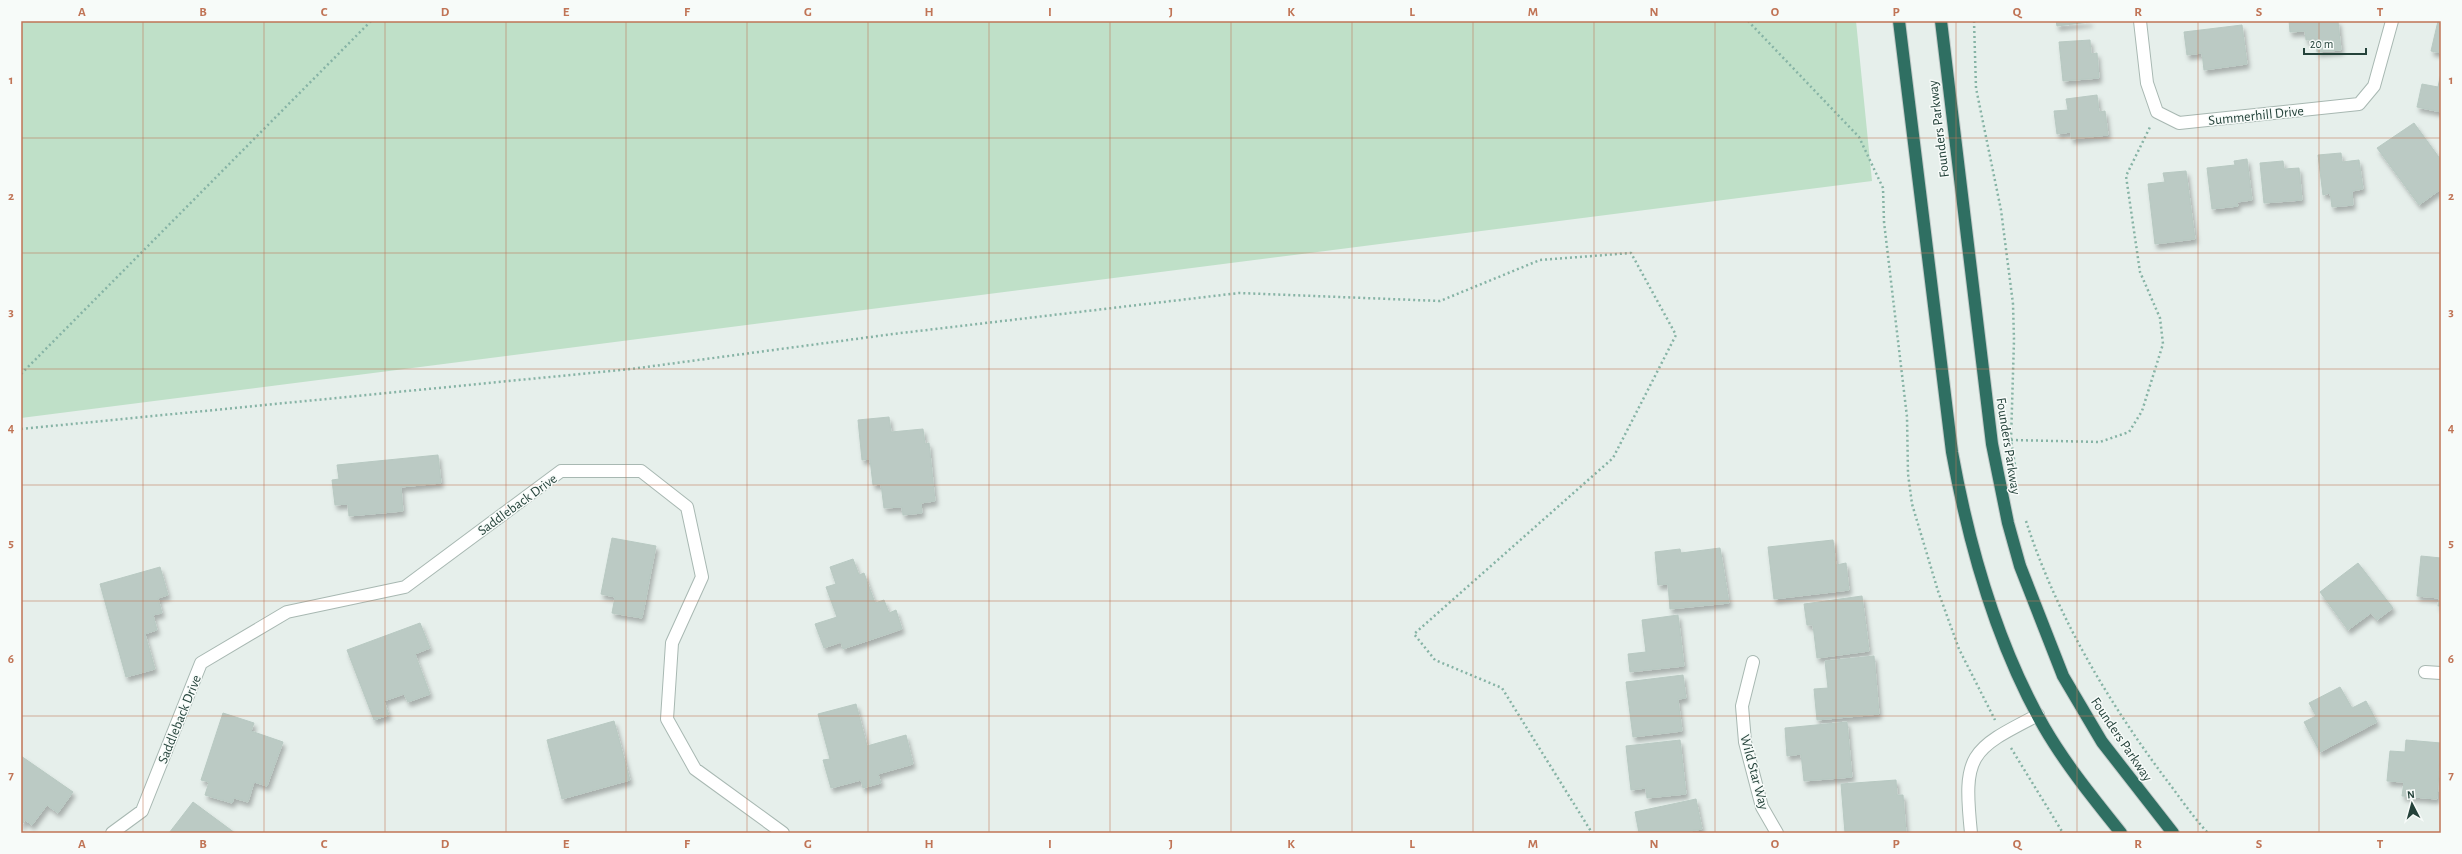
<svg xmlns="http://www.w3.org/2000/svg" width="2462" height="854" viewBox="0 0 2462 854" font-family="'Alegreya Sans',sans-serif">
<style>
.green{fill:#bfe0c8}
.building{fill:#bbcac4;stroke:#b8c9c2;filter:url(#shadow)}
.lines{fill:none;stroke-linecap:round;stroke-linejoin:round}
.minor-casing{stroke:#a8b8b2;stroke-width:14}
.highway-casing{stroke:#c2cac8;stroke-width:14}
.path{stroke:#86b3a5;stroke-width:2.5;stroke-dasharray:2 3;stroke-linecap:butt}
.minor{stroke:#fff;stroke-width:12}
.highway{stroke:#2f6f62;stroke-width:12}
.grid{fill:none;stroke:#c07456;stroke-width:1;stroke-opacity:0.55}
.labels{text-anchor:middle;stroke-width:3;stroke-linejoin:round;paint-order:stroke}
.street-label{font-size:14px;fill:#24423a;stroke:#f7fbf9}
.neatline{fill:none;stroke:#c07456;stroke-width:1.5}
.grid-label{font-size:13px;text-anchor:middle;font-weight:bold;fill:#c07456}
</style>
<defs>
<filter id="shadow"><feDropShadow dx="2.5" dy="4.5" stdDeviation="2" flood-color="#0004"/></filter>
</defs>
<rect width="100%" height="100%" fill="#e6efeb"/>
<path class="green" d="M21 21H1856L1872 181 21 418Z"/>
<path class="building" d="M2056 21H2090V22L2057 26Z
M2289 21H2338L2341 50 2317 52 2316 39 2306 40 2305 31 2290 32Z
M2438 21H2441V53L2431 51Z
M2242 25 2247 64 2204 70 2202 53 2187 55 2184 32Z
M2090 40 2091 54 2097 53 2099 78 2063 81 2059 42Z
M2441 73V112L2417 107 2422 84 2438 87Z
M2097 95 2099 112 2105 111 2108 135 2071 139V132L2057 134 2054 111 2068 110 2066 99Z
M2414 123 2441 160V189L2419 205 2377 148Z
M2341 153 2342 162 2359 160 2363 189 2352 191 2353 205 2332 207 2330 193 2323 195 2318 155Z
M2247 159 2252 200 2237 202 2238 206 2212 209 2207 168 2235 165 2234 161Z
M2283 161 2284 169 2299 168 2302 200 2264 203 2260 163Z
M2186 171 2195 239 2155 244 2148 184 2165 182 2163 173Z
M889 417 891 432 923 429 925 444 929 443 935 501 921 503 922 513 903 515 902 507 884 508 881 484 873 485 870 459 862 460 858 420Z
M438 455 441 483 401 487 403 511 349 516 348 504 335 505 332 480 339 479 337 465Z
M612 538 656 546 642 618 612 613 615 597 601 594Z
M1833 540 1836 565 1846 563 1849 590 1774 599 1768 547Z
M1720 548 1729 603 1670 609 1668 584 1658 585 1655 552 1680 549 1681 553Z
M2421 556 2441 558V606H2438L2439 598 2417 596Z
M853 559 859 575 864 573 875 603 884 600 889 613 896 610 902 629 843 649 841 642 824 648 815 624 837 617 826 587 836 584 830 567Z
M2358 563 2393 608 2377 620 2371 613 2348 630 2320 592Z
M160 567 168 595 158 598 162 613 153 615 157 630 145 634 155 669 126 677 100 584Z
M1862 596 1869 651 1817 658 1813 625H1807L1804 604Z
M1678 615 1684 666 1630 672 1628 654 1646 652 1642 620Z
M420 623 430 648 415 654 430 694 408 702 404 694 384 701 389 715 374 720 347 650Z
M1874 656 1879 714 1817 720 1814 689 1828 688 1825 661Z
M1683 675 1686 698 1678 699 1682 731 1633 737 1626 682Z
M2340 687 2352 708 2366 701 2377 722 2320 752 2304 722 2316 716 2309 703Z
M856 704 867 746 906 735 913 764 878 774 881 783 863 788 861 780 831 788 823 760 830 759 818 714Z
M223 713 254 723 251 731 283 742 267 786 254 782 248 802 234 798 232 803 205 795 209 782 201 780Z
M614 721 630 780 562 799 547 740Z
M1847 722 1852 777 1804 781 1801 754 1787 756 1785 728Z
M1680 740 1686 794 1647 798 1646 788 1631 790 1626 746Z
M2406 740 2441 743 2437 799 2402 796 2404 782 2387 781 2390 751 2405 752Z
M21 756 73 792 58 813 47 805 32 825 25 820 21 826Z
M1896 780 1897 795H1903L1906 833H1845L1841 784Z
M1696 799 1702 829 1690 831V833H1639L1635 812Z
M193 802 235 833H169Z"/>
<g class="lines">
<g class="minor-casing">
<path id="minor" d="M2140 21 2147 83 2157 112 2179 123 2359 104 2374 86 2392 21
M1753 662 1742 706 1745 742 1762 807 1777 833
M2425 672 2441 673
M112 833 142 811 201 663 287 612 405 587 561 471H641L687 507 702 577 672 643 667 719 695 769 783 833
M1971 833C1963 755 1969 750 2038 715"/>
</g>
<g class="highway-casing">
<path id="highway" d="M1899 21 1952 452C1969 546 1996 643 2044 727 2066 765 2094 799 2121 833
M1941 21 1992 444 2008 523 2020 566 2063 676 2102 742 2173 833"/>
</g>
<path class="path" d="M1748 21 1859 137 1883 188 1884 222 1907 417 1908 474 1912 504 1938 591 1959 649 1995 720
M1974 21 1976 88 2001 210 2013 304 2014 340 2011 440 2015 465
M21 374 371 21
M21 429 631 369 893 334 1239 293 1440 301 1540 260 1631 253 1676 335 1613 458 1414 634 1435 660 1502 688 1592 833
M2011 440 2100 442 2129 432 2142 411 2163 344 2160 318 2140 272 2126 176 2150 127
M2026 521C2056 614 2107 700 2165 778 2179 796 2192 816 2208 833
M2011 748 2063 833"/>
<use href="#minor" class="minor"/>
<use href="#highway" class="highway"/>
</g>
<path class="grid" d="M143 21V833M264 21V833M385 21V833M506 21V833M626 21V833M747 21V833M868 21V833M989 21V833M1110 21V833M1231 21V833M1352 21V833M1473 21V833M1594 21V833M1715 21V833M1836 21V833M1956 21V833M2077 21V833M2198 21V833M2319 21V833M21 138H2441M21 253H2441M21 369H2441M21 485H2441M21 601H2441M21 716H2441"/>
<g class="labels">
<g class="street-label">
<text transform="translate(2256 115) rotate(-6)" y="5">Summerhill Drive</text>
<text transform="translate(1938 129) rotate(-97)" y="5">Founders Parkway</text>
<text transform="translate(2009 446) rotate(81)" y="5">Founders Parkway</text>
<text transform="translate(517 504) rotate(-36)" y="5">Saddleback Drive</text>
<text transform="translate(179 719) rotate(-68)" y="5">Saddleback Drive</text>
<text transform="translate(2122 739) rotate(56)" y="5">Founders Parkway</text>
<text transform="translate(1755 772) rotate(75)" y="5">Wild Star Way</text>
</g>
</g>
<rect width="2462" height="854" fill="none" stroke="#f7fbf9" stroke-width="44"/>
<g transform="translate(2412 804) rotate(354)" stroke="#f7fbf9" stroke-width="3" paint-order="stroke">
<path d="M0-3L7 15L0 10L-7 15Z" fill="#24423a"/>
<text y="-6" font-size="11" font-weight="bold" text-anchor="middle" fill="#24423a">N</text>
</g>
<path d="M2304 48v6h62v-6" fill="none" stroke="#24423a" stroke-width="2"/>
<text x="2310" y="48" font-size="12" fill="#24423a" stroke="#f7fbf9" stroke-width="3" paint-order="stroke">20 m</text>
<rect x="22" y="22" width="2418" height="810" class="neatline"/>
<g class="grid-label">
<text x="82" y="16">A</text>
<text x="203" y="16">B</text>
<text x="324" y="16">C</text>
<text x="445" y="16">D</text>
<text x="566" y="16">E</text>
<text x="687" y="16">F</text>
<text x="808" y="16">G</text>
<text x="929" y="16">H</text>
<text x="1050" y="16">I</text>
<text x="1171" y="16">J</text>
<text x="1291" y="16">K</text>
<text x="1412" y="16">L</text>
<text x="1533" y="16">M</text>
<text x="1654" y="16">N</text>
<text x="1775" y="16">O</text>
<text x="1896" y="16">P</text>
<text x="2017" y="16">Q</text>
<text x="2138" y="16">R</text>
<text x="2259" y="16">S</text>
<text x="2380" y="16">T</text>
<text x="11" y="84">1</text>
<text x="2451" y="84">1</text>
<text x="11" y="200">2</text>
<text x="2451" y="200">2</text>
<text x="11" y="316">3</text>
<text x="2451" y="316">3</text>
<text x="11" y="432">4</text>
<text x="2451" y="432">4</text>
<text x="11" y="547">5</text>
<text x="2451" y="547">5</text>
<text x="11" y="663">6</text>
<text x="2451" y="663">6</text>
<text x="11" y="779">7</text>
<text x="2451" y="779">7</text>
<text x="82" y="848">A</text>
<text x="203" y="848">B</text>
<text x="324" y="848">C</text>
<text x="445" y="848">D</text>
<text x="566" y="848">E</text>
<text x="687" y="848">F</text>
<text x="808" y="848">G</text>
<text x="929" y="848">H</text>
<text x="1050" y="848">I</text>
<text x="1171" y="848">J</text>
<text x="1291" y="848">K</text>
<text x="1412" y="848">L</text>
<text x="1533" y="848">M</text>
<text x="1654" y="848">N</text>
<text x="1775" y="848">O</text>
<text x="1896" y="848">P</text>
<text x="2017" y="848">Q</text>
<text x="2138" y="848">R</text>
<text x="2259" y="848">S</text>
<text x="2380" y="848">T</text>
</g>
</svg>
